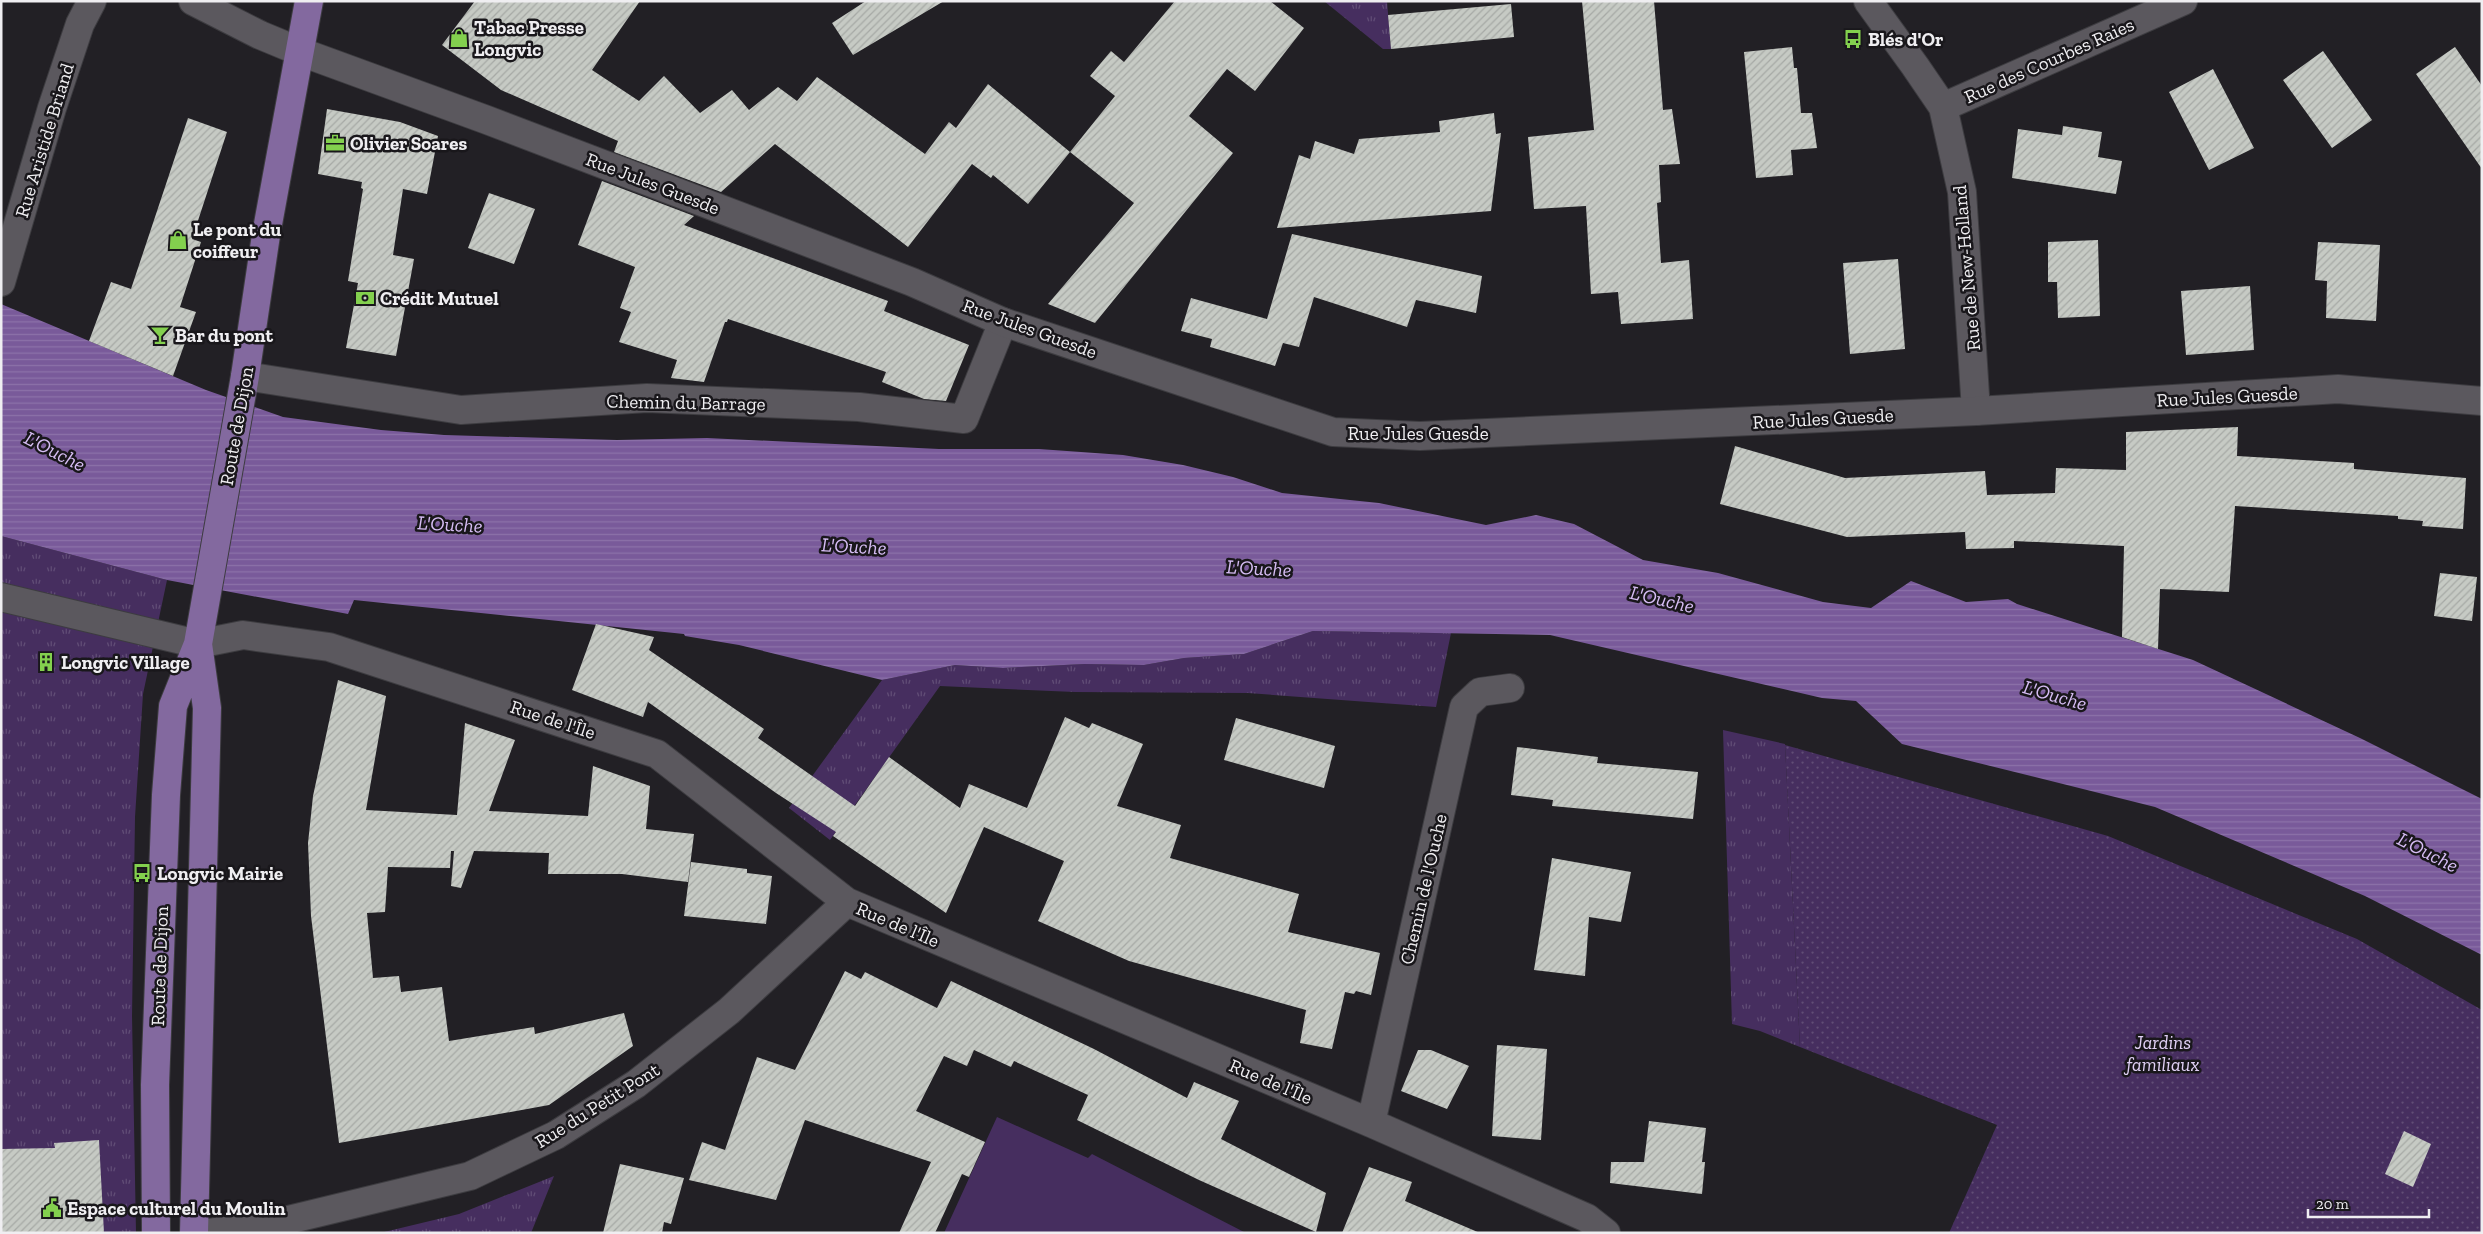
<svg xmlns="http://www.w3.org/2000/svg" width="2483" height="1234" viewBox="0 0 2483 1234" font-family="'Zilla Slab',serif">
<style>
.grass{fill:url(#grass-tufts)}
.park{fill:#462e5f}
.garden{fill:url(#garden-dots)}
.water{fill:url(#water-rules)}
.building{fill:url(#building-hatch)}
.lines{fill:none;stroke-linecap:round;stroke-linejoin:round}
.street-casing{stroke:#3d3c40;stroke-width:30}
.secondary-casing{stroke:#3d3c40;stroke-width:30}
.primary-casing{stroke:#3d3c40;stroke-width:30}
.street{stroke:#5b585e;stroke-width:28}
.secondary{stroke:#5b585e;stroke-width:28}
.primary{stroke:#83699f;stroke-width:28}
.labels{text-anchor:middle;stroke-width:5;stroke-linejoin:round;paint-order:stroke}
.poi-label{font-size:19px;font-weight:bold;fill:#efeef1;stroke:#19171b;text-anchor:start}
.street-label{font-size:19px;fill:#efeef1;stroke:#19171b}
.park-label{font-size:19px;font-style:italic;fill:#e0d0f5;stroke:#19171b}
.water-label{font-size:20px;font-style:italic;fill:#d6bdf4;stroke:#19171b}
</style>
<defs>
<pattern id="grass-tufts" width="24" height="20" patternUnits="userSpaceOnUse" patternTransform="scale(1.25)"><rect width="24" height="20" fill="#462e5f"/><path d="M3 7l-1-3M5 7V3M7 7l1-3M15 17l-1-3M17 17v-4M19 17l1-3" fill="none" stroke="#614d76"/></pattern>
<pattern id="garden-dots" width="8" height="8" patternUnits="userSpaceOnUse" patternTransform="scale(1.25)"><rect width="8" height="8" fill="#462e5f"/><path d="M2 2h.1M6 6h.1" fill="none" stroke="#614d76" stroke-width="1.8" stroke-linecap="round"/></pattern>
<pattern id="water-rules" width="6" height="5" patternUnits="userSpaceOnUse" patternTransform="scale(1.25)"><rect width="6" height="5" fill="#795a9a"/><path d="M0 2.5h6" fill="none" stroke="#8c72a9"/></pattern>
<pattern id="building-hatch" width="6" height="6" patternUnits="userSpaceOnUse" patternTransform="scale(1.25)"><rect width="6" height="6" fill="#c6cac4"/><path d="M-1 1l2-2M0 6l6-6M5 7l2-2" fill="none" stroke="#a6a9a5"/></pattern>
</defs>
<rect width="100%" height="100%" fill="#222025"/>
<path class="grass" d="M1324 1H1387L1391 49H1383Z
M1 536 167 580 143 694 135 817 132 1016 136 1233H1Z
M1313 631 1451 633 1436 707 1248 693 1075 692 940 686 830 840 789 808 882 680 955 665 1003 668 1085 664 1144 665 1184 658 1244 654Z
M1723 730 1785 744 1800 1047 1760 1031 1732 1024Z
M554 1176 531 1233H380L459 1214Z"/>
<path class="park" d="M997 1117 1088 1158 1092 1154 1246 1233H944Z"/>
<path class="garden" d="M1785 745 2108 836 2357 939 2482 1010V1233H1949L1997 1125 1800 1047Z"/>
<path class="water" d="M1 304 206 390 283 417 381 430 444 435 617 440 707 438 939 449H1039L1123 455 1183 465 1233 477 1282 493 1379 503 1486 525 1536 515 1574 524 1643 560 1718 573 1823 602 1871 608 1911 581 1966 602 2008 599 2017 604 2193 660 2360 738 2482 799V955L2365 896 2155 807 1902 744 1856 701 1822 698 1550 635 1313 631 1244 654 1184 658 1144 665 1085 664 1003 668 955 665 882 680 739 645 685 636 684 634 354 600 348 614 167 580 1 536Z"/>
<path class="building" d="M475 1H640L592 70 639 101 664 76 700 113 732 90 749 110 778 87 797 101 817 77 925 154 949 122 956 128 988 84 1070 152 1028 204 993 175 991 178 972 164 908 247 775 144 721 192 614 152 618 141 501 90 442 45Z
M866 1H944L853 55 832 23Z
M1175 1H1270L1304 28 1255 91 1227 69 1189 116 1233 153 1095 323 1048 304 1134 203 1070 152 1115 96 1090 76 1111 51 1124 62Z
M1582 1H1654L1663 110 1672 109 1680 164 1659 165 1661 202 1657 203 1661 263 1689 260 1693 319 1621 324 1618 292 1591 294 1586 206 1534 209 1528 137 1594 130Z
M1511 4 1514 37 1391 49 1388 15Z
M1792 47 1794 68H1797L1801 113H1812L1817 148 1791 150 1793 175 1756 178 1744 52Z
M2455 47 2482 86V169L2416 74Z
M2323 51 2372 120 2332 148 2283 80Z
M2213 69 2254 148 2209 170 2169 92Z
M327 109 400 122 438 136 427 194 403 189 393 255 414 259 396 356 346 348 358 283 348 281 363 189 361 188 362 182 318 174Z
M1494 113 1496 134 1501 133 1491 211 1277 228 1299 155 1310 159 1315 141 1354 154 1359 139 1440 132 1439 121Z
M188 118 227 132 192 239 201 242 180 307 196 312 173 376 89 341 111 282 131 289Z
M2063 126 2102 132 2098 157 2122 161 2116 194 2012 178 2018 129 2062 135Z
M602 181 694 216 684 225 888 301 884 311 969 345 946 401 924 399 882 382 886 372 728 319 727 322H725L704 382 671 378 677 360 619 342 631 312 620 308 635 267 578 245Z
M489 193 535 209 514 264 468 248Z
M1292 234 1482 276 1476 313 1416 300 1407 327 1314 297 1299 347 1283 343 1275 366 1210 347 1212 339 1181 331 1191 298 1267 319Z
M2098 240 2100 316 2058 318 2057 282H2048V242Z
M2318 242 2380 245 2376 321 2326 318 2327 281 2315 280Z
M1898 259 1905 349 1850 354 1843 263Z
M2250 286 2254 350 2186 355 2181 291Z
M2238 427 2237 456 2354 463V469L2466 478 2463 529 2422 526 2423 521 2398 519V516L2235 506 2229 592 2160 589 2158 649 2122 637 2124 546 2014 541V548L1966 549 1965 532 1847 537 1720 504 1735 446 1845 478 1985 471 1987 495 2055 493 2056 468 2126 470V432Z
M2440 573 2477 577 2472 621 2434 616Z
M596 624 654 637 649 650 764 729 758 738 855 806 889 757 960 808 969 784 1027 808 1065 717 1089 728 1092 723 1143 744 1117 806 1181 825 1170 858 1299 894 1288 932 1380 953 1371 995 1356 991 1354 994 1345 992 1332 1049 1300 1043 1306 1010 1129 961 1038 921 1064 861 984 827 946 913 833 836 836 832 776 793 648 702 643 717 572 690Z
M338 680 386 696 366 810 457 815 465 723 515 740 489 811 588 816 593 766 650 786 646 829 694 834 688 882 622 874H548L549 853 474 851 461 888 451 886 454 851H451L450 868 388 867 385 912 367 913 373 978 399 976 401 992 442 987 449 1041 534 1027 535 1034 624 1013 633 1046 549 1105 339 1143 311 916 308 843 313 796Z
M1236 718 1335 746 1324 788 1224 760Z
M1517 747 1598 757 1597 763 1698 772 1693 819 1552 806 1553 800 1511 795Z
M1552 858 1631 872 1621 922 1589 917 1585 976 1534 970Z
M691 862 747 869V873L772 876 766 924 684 916Z
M845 971 861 979 865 972 937 1008 951 981 1094 1049 1187 1098 1194 1082 1239 1101 1221 1139 1326 1193 1316 1232 1199 1180 1077 1120 1088 1095 1014 1061 1011 1067 974 1050 967 1066 944 1056 916 1111 985 1142 969 1177 962 1174 935 1233H899L931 1162 805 1120 776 1200 689 1180 702 1142 725 1150 757 1057 795 1070Z
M1497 1045 1547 1049 1541 1140 1492 1136Z
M1418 1050H1431L1469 1066 1447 1109 1401 1091Z
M1649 1121 1706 1128 1702 1162H1705L1702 1194 1610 1183 1611 1162H1644Z
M2404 1131 2431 1144 2413 1187 2385 1174Z
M99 1140 104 1233H1V1149L55 1148 54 1143Z
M620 1164 684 1178 671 1224 664 1222 662 1233H603Z
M1369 1167 1412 1182 1405 1201 1480 1233H1342Z"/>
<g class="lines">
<g class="street-casing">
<path id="street" d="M193 1 260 35 301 52
M1868 1 1915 66 1943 107 1962 192 1976 411
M1943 107 2183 1
M1 282 52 108 80 24 92 1
M245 376 461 410 647 398 859 407 964 419 1003 322
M1 597 198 644 243 635 329 647 657 754 847 902 1371 1123 1587 1218 1606 1233
M1371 1123 1464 707 1480 692 1510 688
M209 1233 288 1220 470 1176 556 1135 636 1084 729 1011 847 902"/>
</g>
<g class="secondary-casing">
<path id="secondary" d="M301 52 487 120 912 282 1003 322 1333 432 1420 436 1976 411 2338 389 2482 401"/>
</g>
<g class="primary-casing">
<path id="primary" d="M156 1233 155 1085 166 795 173 706 198 644 245 376 266 235 309 1
M194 1233 207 708 198 644"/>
</g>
<use href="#street" class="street"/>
<use href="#secondary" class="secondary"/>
<use href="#primary" class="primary"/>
</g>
<defs>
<g id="shop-bare" transform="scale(1.5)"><path d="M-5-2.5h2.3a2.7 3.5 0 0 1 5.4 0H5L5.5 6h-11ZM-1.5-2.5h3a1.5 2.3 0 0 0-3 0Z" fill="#83d04e" stroke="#19171b" stroke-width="2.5" paint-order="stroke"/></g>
<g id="bus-bare" transform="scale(1.5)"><path d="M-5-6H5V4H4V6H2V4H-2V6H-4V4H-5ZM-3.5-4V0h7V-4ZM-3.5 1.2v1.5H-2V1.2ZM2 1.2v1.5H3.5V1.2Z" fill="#83d04e" stroke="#19171b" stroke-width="2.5" paint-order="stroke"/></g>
<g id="office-bare" transform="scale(1.5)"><path d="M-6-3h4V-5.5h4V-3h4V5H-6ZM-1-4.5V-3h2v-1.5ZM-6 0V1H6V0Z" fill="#83d04e" stroke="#19171b" stroke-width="2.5" paint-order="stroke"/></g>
<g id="bank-bare" transform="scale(1.5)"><path d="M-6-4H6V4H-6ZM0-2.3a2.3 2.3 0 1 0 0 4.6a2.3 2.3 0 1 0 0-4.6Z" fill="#83d04e" stroke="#19171b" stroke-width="2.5" paint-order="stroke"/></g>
<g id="bar-bare" transform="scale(1.5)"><path d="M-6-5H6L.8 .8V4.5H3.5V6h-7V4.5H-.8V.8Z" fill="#83d04e" stroke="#19171b" stroke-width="2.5" paint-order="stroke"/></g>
<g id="building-bare" transform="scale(1.5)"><path d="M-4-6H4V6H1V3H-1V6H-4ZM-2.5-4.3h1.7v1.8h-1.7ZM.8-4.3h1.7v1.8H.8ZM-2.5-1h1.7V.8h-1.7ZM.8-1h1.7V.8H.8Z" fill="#83d04e" stroke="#19171b" stroke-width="2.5" paint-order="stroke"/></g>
<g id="civic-bare" transform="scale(1.5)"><path d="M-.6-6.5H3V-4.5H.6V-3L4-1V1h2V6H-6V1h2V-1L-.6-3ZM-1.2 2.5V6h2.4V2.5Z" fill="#83d04e" stroke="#19171b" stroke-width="2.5" paint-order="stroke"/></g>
</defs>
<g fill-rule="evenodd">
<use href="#shop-bare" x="459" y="38"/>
<use href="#bus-bare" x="1853" y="39"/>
<use href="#office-bare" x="335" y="143"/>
<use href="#shop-bare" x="178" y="240"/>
<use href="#bank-bare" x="365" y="298"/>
<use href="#bar-bare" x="160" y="335"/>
<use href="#building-bare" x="46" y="662"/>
<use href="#bus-bare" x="142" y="873"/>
<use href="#civic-bare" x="52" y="1208"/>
</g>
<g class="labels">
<g class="poi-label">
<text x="474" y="34">Tabac Presse<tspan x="474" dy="22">Longvic</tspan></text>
<text x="1868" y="46">Blés d'Or</text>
<text x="350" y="150">Olivier Soares</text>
<text x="193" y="236">Le pont du<tspan x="193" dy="22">coiffeur</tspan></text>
<text x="380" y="305">Crédit Mutuel</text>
<text x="175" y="342">Bar du pont</text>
<text x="61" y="669">Longvic Village</text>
<text x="157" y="880">Longvic Mairie</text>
<text x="67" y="1215">Espace culturel du Moulin</text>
</g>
<g class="street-label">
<text transform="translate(2049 60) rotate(-24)" y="7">Rue des Courbes Raies</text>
<text transform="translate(44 140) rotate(-73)" y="7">Rue Aristide Briand</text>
<text transform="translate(653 183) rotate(21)" y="7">Rue Jules Guesde</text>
<text transform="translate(1966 268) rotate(-95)" y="7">Rue de New-Holland</text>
<text transform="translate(1030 328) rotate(20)" y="7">Rue Jules Guesde</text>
<text transform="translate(2227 396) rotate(-3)" y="7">Rue Jules Guesde</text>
<text transform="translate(686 402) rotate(1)" y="7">Chemin du Barrage</text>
<text transform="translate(1823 418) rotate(-3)" y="7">Rue Jules Guesde</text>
<text transform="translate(236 426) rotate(-80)" y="7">Route de Dijon</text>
<text x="1418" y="440">Rue Jules Guesde</text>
<text transform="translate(553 719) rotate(18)" y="7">Rue de l'Île</text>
<text transform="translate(1423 889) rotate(-77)" y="7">Chemin de l'Ouche</text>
<text transform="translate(898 924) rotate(23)" y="7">Rue de l'Île</text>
<text transform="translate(159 966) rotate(-88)" y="7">Route de Dijon</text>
<text transform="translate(1271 1081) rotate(23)" y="7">Rue de l'Île</text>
<text transform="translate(597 1105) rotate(-32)" y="7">Rue du Petit Pont</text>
</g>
<g class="park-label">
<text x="2163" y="1049">Jardins<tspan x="2163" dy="22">familiaux</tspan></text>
</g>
<g class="water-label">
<text transform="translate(55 451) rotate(27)" y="7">L'Ouche</text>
<text transform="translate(450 524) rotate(3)" y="7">L'Ouche</text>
<text transform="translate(854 546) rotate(3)" y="7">L'Ouche</text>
<text transform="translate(1259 568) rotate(3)" y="7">L'Ouche</text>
<text transform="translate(1662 599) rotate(13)" y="7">L'Ouche</text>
<text transform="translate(2055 695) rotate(16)" y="7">L'Ouche</text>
<text transform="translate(2428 852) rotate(27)" y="7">L'Ouche</text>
</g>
</g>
<rect width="2483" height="1234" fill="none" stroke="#efeef1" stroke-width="5"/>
<path d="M2308 1209v8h121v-8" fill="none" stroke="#efeef1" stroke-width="2.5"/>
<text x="2316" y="1209" font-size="15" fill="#efeef1" stroke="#19171b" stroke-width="4" paint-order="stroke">20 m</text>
</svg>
